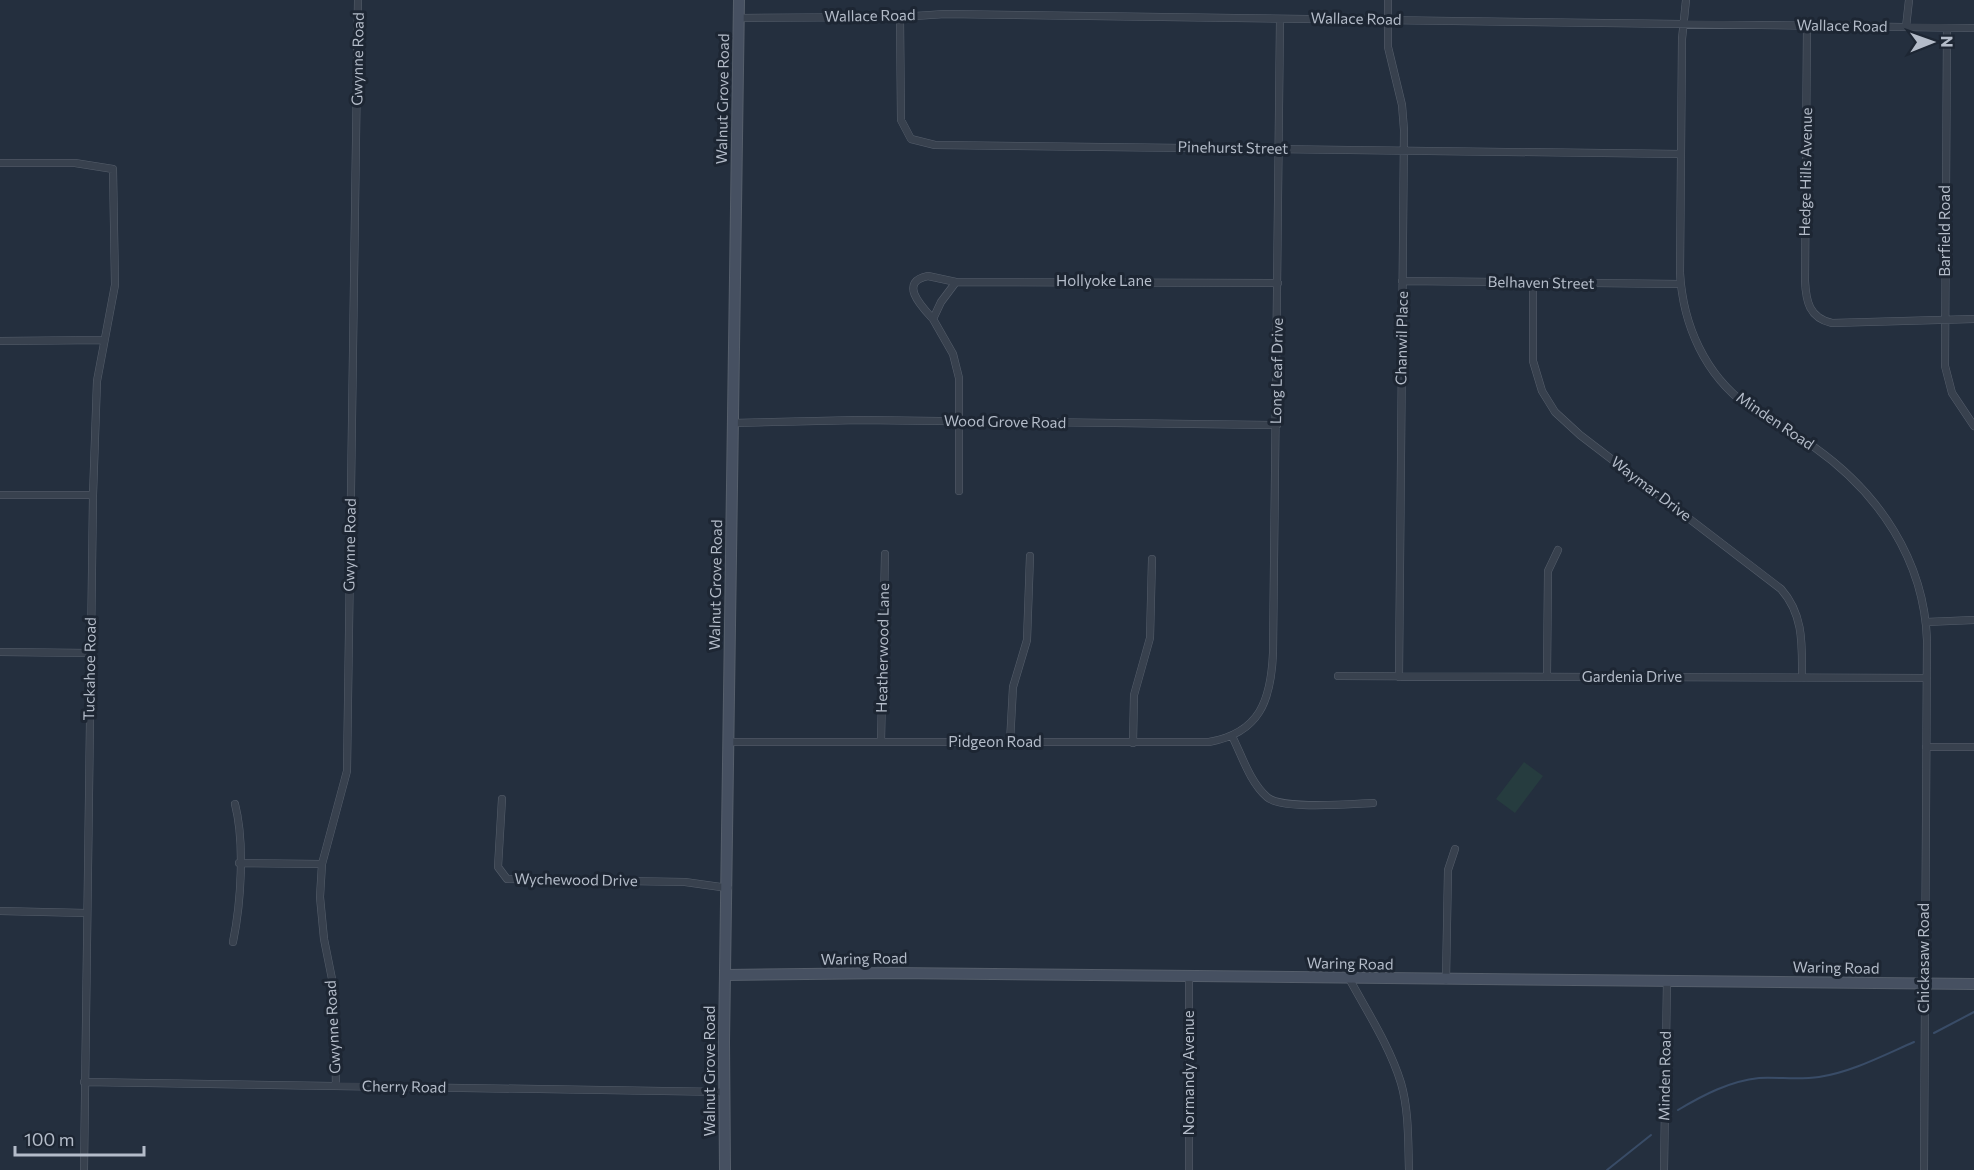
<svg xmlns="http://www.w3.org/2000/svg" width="1974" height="1170" viewBox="0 0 1974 1170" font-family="Commissioner,sans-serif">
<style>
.green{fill:#263c3f}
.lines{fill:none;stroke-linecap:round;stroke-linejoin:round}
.stream{stroke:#394c67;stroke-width:2}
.street-casing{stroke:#565f6c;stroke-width:8}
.secondary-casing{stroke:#565f6c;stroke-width:12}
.street{stroke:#38414e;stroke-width:7}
.secondary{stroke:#465061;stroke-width:10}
.labels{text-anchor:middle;stroke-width:6;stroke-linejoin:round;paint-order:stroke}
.street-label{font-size:15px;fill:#b4bcc9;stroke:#1d2633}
</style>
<rect width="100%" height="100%" fill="#242f3e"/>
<path class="green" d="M1524 762 1543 776 1515 813 1496 799Z"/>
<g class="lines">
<path class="stream" d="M1934 1033 1974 1012
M1678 1110C1703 1095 1730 1081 1759 1078 1779 1077 1799 1080 1819 1077 1852 1072 1884 1055 1914 1042
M1607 1170 1651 1135"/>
<g class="street-casing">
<path id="street" d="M1388 0V47L1402 105 1404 130 1399 677
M1686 0 1682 39 1680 273C1683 325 1705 375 1748 406 1769 421 1793 432 1814 447 1879 493 1924 560 1927 640L1924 1170
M900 17 901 120 911 139 935 145 1681 154
M739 18 900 17 945 14 1974 28
M1807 26 1805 281C1806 301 1809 318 1832 323L1974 319
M1906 27 1909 0
M1947 28 1945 366 1952 393 1974 426
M0 163H75L113 169 115 285 97 381 93 495 84 1170
M1402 281 1681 284
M1533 284V361L1542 391 1555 412 1580 435 1781 589C1804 615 1802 645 1802 677
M933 319C923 308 897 282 928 276L956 282
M0 341 104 340
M733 423 860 420 1277 425
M959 491V378L953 354 933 319 941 302 956 282 1278 283
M0 495H93
M1926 622 1974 620
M0 652 90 653
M1338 676 1927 678
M1547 677 1548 571 1558 550
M1232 736C1242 756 1250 782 1267 797 1281 810 1351 804 1373 803
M730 742H1209C1260 733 1271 700 1273 653L1280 19
M881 742 885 554
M1010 742 1013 687 1027 640 1030 556
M1133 743 1134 695 1150 638 1152 559
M1926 747H1974
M502 799 498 867 507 879 685 882 728 888
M239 863 322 864
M0 911 86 913
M233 942C241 903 245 843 235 804
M1350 980C1368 1013 1390 1047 1401 1083 1409 1111 1408 1141 1409 1170
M1446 980 1448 870 1455 849
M84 1082 725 1092
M336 1086 334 989 324 939 320 897 322 864 347 771 358 0
M1189 1170V977
M1664 1170 1667 981"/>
</g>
<g class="secondary-casing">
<path id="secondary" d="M726 975 893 973 1974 984
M725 1170 724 1042 739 0"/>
</g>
<use href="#street" class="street"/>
<use href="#secondary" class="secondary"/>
</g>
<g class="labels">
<g class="street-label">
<text transform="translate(870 16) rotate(-1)" y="5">Wallace Road</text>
<text transform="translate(1356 19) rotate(1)" y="5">Wallace Road</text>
<text transform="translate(1842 26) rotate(1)" y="5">Wallace Road</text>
<text transform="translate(358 59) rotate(-89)" y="5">Gwynne Road</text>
<text transform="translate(723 99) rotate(-89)" y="5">Walnut Grove Road</text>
<text transform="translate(1233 148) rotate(1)" y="5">Pinehurst Street</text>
<text transform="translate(1806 172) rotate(-89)" y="5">Hedge Hills Avenue</text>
<text transform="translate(1945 231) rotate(-90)" y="5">Barfield Road</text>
<text x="1104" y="286">Hollyoke Lane</text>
<text transform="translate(1541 283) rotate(1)" y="5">Belhaven Street</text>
<text transform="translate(1402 338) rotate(-89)" y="5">Chanwil Place</text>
<text transform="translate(1277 371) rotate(-89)" y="5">Long Leaf Drive</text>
<text transform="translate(1775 421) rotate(34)" y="5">Minden Road</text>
<text transform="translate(1005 422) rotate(1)" y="5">Wood Grove Road</text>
<text transform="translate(1651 489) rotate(37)" y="5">Waymar Drive</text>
<text transform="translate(350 545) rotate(-89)" y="5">Gwynne Road</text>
<text transform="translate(716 585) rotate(-89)" y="5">Walnut Grove Road</text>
<text transform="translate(883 648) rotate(-89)" y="5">Heatherwood Lane</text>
<text transform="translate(90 669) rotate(-89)" y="5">Tuckahoe Road</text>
<text x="1632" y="682">Gardenia Drive</text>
<text x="995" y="747">Pidgeon Road</text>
<text transform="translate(576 880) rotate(1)" y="5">Wychewood Drive</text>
<text transform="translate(1924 958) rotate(-90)" y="5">Chickasaw Road</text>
<text transform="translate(864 959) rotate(-1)" y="5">Waring Road</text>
<text transform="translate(1350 964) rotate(1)" y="5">Waring Road</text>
<text transform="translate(1836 968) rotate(1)" y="5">Waring Road</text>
<text transform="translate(333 1027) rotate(-93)" y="5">Gwynne Road</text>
<text transform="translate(710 1071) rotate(-90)" y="5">Walnut Grove Road</text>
<text transform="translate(1189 1073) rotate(-90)" y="5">Normandy Avenue</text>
<text transform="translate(1665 1076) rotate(-89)" y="5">Minden Road</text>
<text transform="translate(404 1087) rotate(1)" y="5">Cherry Road</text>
</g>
</g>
<g transform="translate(1932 42) rotate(89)" stroke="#1d2633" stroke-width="4.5" paint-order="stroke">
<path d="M0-4.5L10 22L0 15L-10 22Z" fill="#b4bcc9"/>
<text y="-9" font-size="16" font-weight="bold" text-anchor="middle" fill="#b4bcc9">N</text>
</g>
<path d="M15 1146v9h129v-9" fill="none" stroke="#b4bcc9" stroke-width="3"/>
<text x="24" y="1146" font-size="18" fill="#b4bcc9" stroke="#1d2633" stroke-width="4.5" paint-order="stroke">100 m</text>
</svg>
